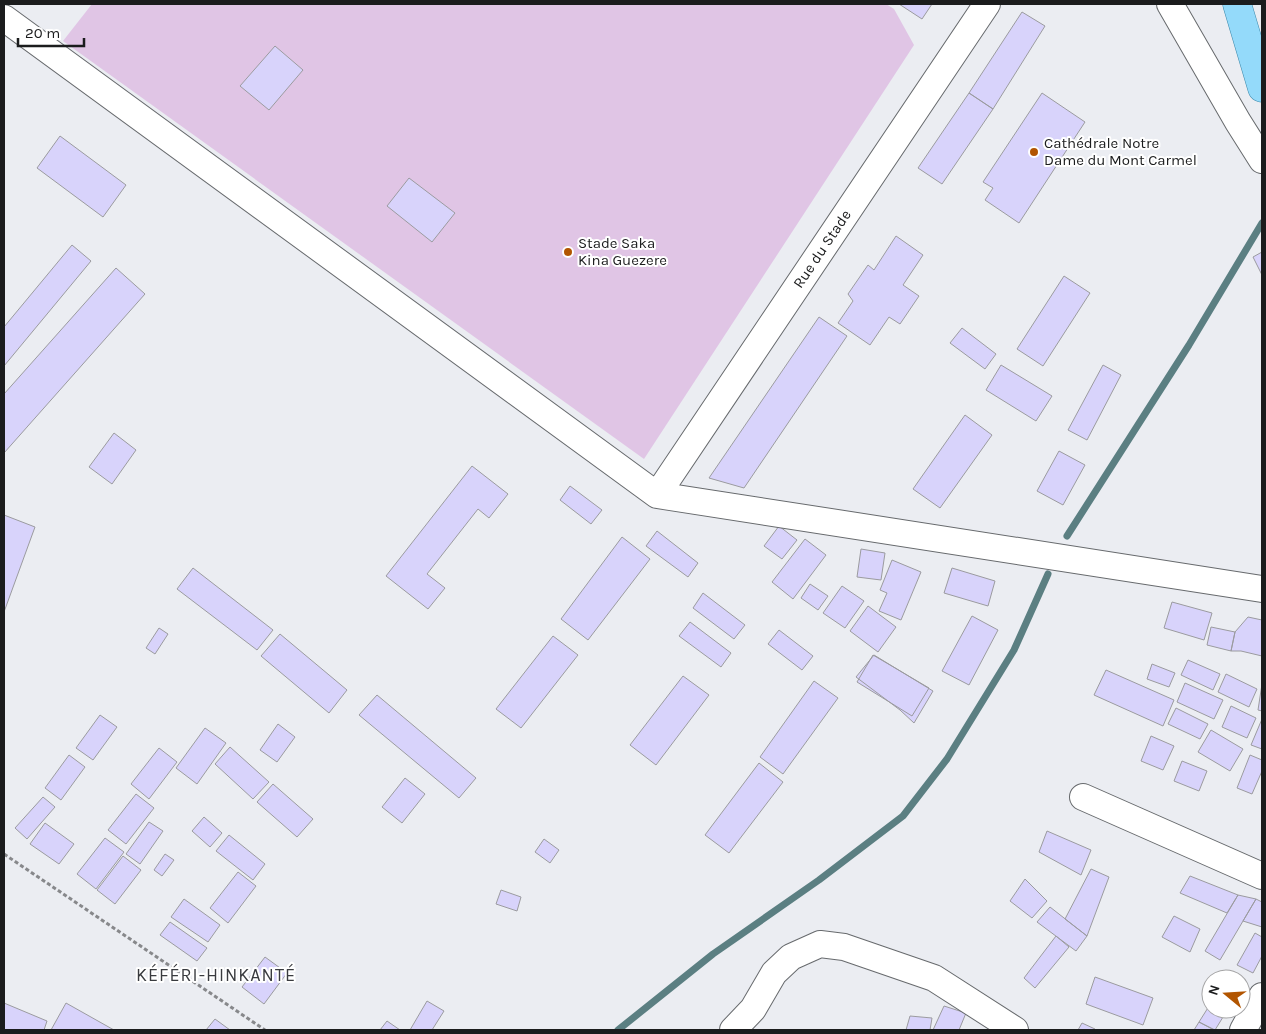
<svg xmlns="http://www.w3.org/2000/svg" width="1266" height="1034" viewBox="0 0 1266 1034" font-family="Karla,sans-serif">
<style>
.green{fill:#e0c5e5}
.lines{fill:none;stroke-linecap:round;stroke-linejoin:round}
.stream{stroke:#5b7f82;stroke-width:7}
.building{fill:#d8d3fb;stroke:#9b9b9f}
.minor-casing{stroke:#676a6d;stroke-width:28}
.primary-casing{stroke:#3c88aa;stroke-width:29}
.path{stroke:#87888b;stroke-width:3;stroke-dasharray:4 2.5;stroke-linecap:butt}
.minor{stroke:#fff;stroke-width:26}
.primary{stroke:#94dafa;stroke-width:28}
.poi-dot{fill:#b25500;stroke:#fff;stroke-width:2}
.labels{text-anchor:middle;stroke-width:4;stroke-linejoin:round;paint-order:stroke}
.poi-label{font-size:15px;fill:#1b1c1d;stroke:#fff;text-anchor:start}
.street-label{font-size:15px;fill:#1b1c1d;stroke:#fff}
.quarter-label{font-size:18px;letter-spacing:1px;fill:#393b3f;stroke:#fff}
</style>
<rect width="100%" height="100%" fill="#ebedf2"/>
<path class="green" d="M92 4H886L894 9 914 45 644 459 63 41Z"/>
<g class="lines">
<path class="stream" d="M1067 536 1189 345 1262 223
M618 1030 713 954 819 880 903 816 947 759 1014 650 1048 574"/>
</g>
<path class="building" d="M899 4H932L922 19Z
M1022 12 1045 26 993 109 969 93Z
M275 46 303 70 269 110 240 86Z
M969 93 993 109 942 184 918 168Z
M1042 93 1085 122 1019 223 985 200 993 188 983 182Z
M60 136 126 185 103 217 37 168Z
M409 178 455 213 432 242 387 206Z
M896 236 923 255 903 285 919 296 900 324 889 317 870 345 838 323 853 301 848 294 868 265 874 270Z
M72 245 91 261 4 366V327Z
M1262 252V275L1253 257Z
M116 268 145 294 4 453V394Z
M1064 276 1090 293 1043 366 1017 349Z
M819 317 847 336 744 488 709 478Z
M962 328 996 354 985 369 950 343Z
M1001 365 1052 396 1036 421 986 390Z
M1103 365 1121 375 1087 440 1068 430Z
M965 415 992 435 940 508 913 489Z
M114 433 136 450 112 484 89 467Z
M1059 451 1085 465 1063 505 1037 491Z
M472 466 508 494 489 518 478 509 427 574 445 588 428 609 386 576Z
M570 486 602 510 591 524 560 500Z
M4 515 35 527 4 612Z
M779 526 797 540 782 559 764 546Z
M657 531 698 563 688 577 646 546Z
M622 537 650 559 588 640 561 619Z
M805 539 826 555 793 599 772 582Z
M861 549 885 553 881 580 857 577Z
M892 560 921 572 901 620 879 611 887 593 880 590Z
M193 568 273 630 257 650 177 589Z
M952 568 995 581 988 606 944 593Z
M810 584 828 596 818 610 801 598Z
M842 586 864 601 845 628 823 613Z
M703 593 745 625 734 639 693 608Z
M1172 602 1212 613 1204 640 1164 628Z
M868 606 896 627 878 652 850 631Z
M972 616 998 630 969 685 942 671Z
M1248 617 1262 620V656L1241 651H1231L1235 632Z
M690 622 731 653 721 667 679 636Z
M1211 627 1235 632 1231 651 1207 645Z
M159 628 168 634 155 654 146 648Z
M779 630 813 656 802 670 768 644Z
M280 634 347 690 329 713 261 656Z
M553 636 578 655 521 728 496 709Z
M873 655 929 688 912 716 857 682Z
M874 655 933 691 914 723 900 710 856 677Z
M1188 660 1220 674 1213 690 1181 675Z
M1152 664 1175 673 1169 687 1147 679Z
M1106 670 1174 700 1163 726 1094 695Z
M1226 674 1257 689 1249 707 1218 692Z
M683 676 709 695 656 765 630 745Z
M814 681 838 698 783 774 760 757Z
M1185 683 1223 700 1214 719 1177 702Z
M1262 684V711L1258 710Z
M377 695 476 778 459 798 359 715Z
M1231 706 1256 718 1247 738 1222 727Z
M1176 708 1208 724 1200 739 1168 724Z
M100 715 117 727 93 760 76 748Z
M1262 719V749L1251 745Z
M278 724 295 737 277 762 260 750Z
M205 728 226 743 197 784 176 768Z
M1211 730 1243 749 1230 771 1198 752Z
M1151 736 1174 746 1163 770 1141 761Z
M230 747 269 782 253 799 215 764Z
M159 748 177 762 149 799 131 784Z
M69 755 85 767 61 800 45 788Z
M1250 755 1262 760V771L1252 794 1237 788Z
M1182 761 1207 771 1199 791 1174 781Z
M759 763 783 782 729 853 705 835Z
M405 778 425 794 402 823 382 807Z
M273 784 313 819 297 837 257 802Z
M136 794 154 808 126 844 108 830Z
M43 797 55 807 27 839 15 828Z
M204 817 222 833 210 847 192 831Z
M149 822 163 831 140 864 126 854Z
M45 823 74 844 59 864 30 844Z
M1047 831 1091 850 1081 875 1039 852Z
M229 835 265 864 253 880 216 851Z
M105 838 124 852 96 889 77 874Z
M544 839 559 850 550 863 535 852Z
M165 854 174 860 162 876 154 870Z
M123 856 141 870 115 904 97 890Z
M1091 869 1109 877 1087 936 1065 919Z
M238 872 256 886 228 923 210 908Z
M1190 876 1238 895 1227 913 1180 893Z
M1025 879 1047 901 1032 918 1010 901Z
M501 890 521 897 517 911 496 904Z
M1238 895 1256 899 1220 960 1205 951Z
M184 899 220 925 208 942 171 917Z
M1256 899 1262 902V927L1243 921Z
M1050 907 1087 936 1076 951 1037 922Z
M1174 916 1200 929 1190 952 1162 937Z
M170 922 207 948 197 961 160 935Z
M1255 933 1262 937V956L1253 973 1237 965Z
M1056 936 1069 947 1035 988 1024 978Z
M265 957 287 973 264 1004 242 987Z
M1095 977 1153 998 1143 1025 1086 1004Z
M427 1001 444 1011 432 1030H410Z
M4 1003 47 1021 44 1030H4Z
M66 1003 114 1030H51Z
M1211 1003V1009H1228L1215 1030 1199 1022Z
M944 1006 966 1013 959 1030H933Z
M910 1016 932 1018 930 1030H906Z
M215 1019 230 1030H206Z
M387 1021 400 1030H380Z
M1199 1022 1214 1030H1194Z
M1082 1023 1095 1029 1094 1030H1078Z"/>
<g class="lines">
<g class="minor-casing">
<path id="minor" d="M1170 4 1238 122 1262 160
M4 18 657 495 1262 589
M657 495 987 4
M1083 797 1262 876
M733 1030 753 1009 774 973 791 957 820 944 844 947 934 978 1015 1030
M1243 1030 1262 996"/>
</g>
<g class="primary-casing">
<path id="primary" d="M1237 4 1262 88"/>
</g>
<path class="path" d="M4 854 265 1030"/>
<use href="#minor" class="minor"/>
<use href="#primary" class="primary"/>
</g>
<g class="poi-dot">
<circle cx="1034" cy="152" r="5"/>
<circle cx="568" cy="252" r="5"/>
</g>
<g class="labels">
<g class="poi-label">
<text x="1044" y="148">Cathédrale Notre<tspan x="1044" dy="17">Dame du Mont Carmel</tspan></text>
<text x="578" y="248">Stade Saka<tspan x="578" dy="17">Kina Guezere</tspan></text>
</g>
<g class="street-label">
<text transform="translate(822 249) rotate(-56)" y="5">Rue du Stade</text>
</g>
<g class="quarter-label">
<text x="216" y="981">KÉFÉRI-HINKANTÉ</text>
</g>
</g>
<rect width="1266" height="1034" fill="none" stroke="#1b1c1d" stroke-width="10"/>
<g transform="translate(1226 994) rotate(288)"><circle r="24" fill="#ffffff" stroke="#a4a4a5"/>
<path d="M0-4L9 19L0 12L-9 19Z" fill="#b25500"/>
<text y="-8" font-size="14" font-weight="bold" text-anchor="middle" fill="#1b1c1d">N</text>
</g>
<path d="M18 38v8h66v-8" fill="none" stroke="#1b1c1d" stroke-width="2.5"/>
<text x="25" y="38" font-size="15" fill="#1b1c1d" stroke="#ffffff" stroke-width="4" paint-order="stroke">20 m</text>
</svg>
